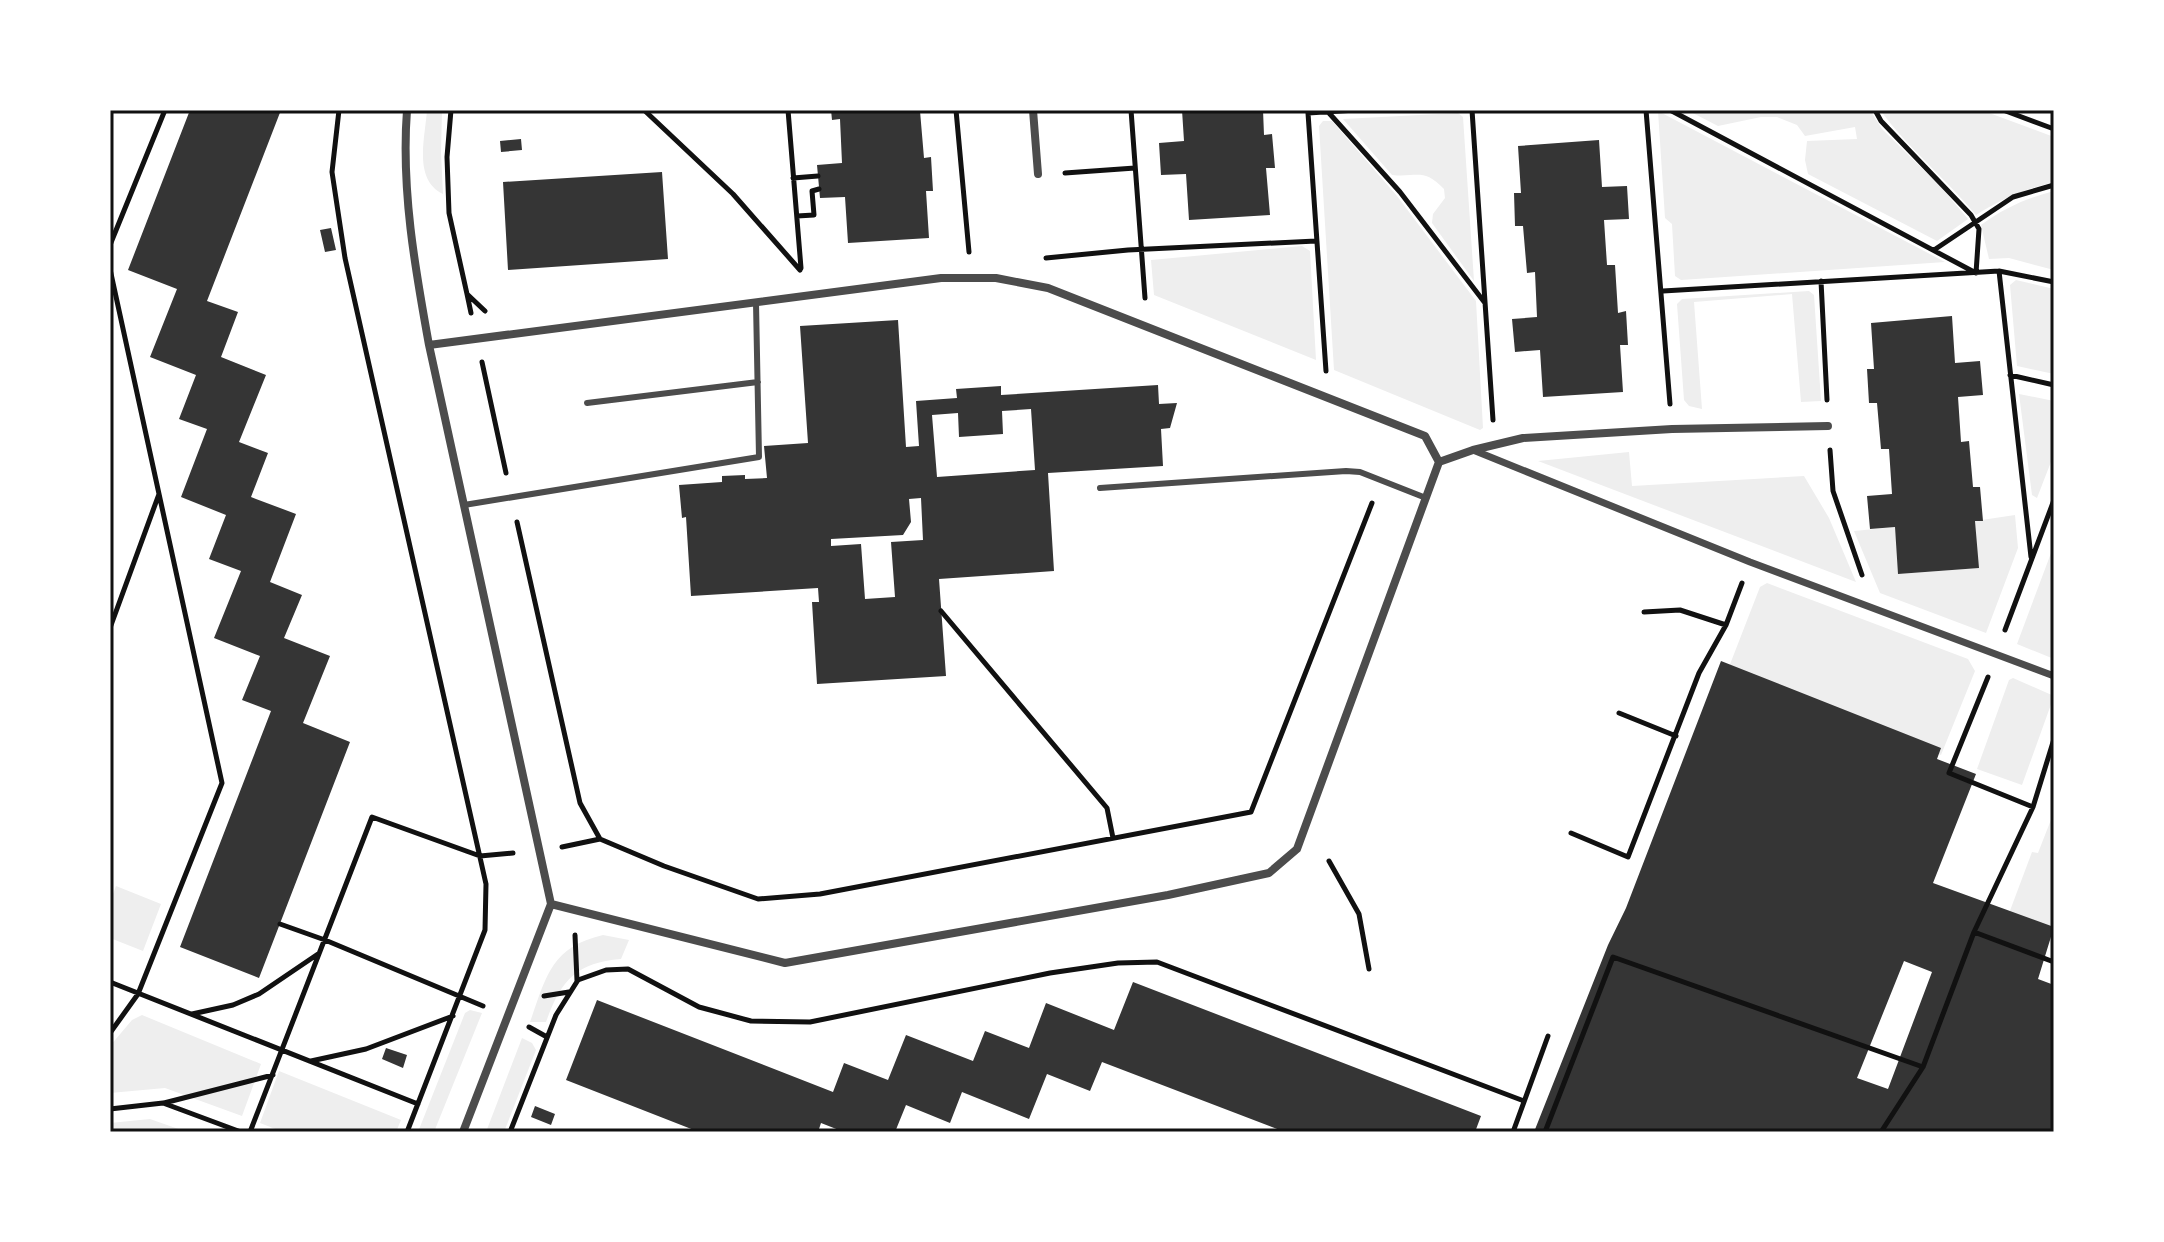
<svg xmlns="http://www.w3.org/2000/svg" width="2164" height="1242" viewBox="0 0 2164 1242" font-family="Raleway,sans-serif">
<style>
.green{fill:#eee}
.building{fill:#353535;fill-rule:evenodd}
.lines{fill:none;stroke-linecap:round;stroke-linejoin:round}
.path{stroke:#111;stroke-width:5}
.service{stroke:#4c4c4c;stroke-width:6}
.pedestrian{stroke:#4c4c4c;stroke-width:7}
.minor{stroke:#4c4c4c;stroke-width:8}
.neatline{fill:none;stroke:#111;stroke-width:3}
</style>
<rect width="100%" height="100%" fill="#fff"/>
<path class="green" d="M427 110H442L441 153 443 194C413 179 425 139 427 110Z
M1687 110H1870L1882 129 1939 185 1968 219 1937 241 1808 174 1805 160 1807 141 1857 139 1855 127 1805 136 1797 125 1777 117H1761L1718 126Z
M1880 110H1981L2054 137V182C2025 189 2001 199 1976 215 1946 179 1908 148 1880 110Z
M1658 111 1945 262 1681 280 1675 276 1672 224 1665 218Z
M1458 113 1463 117 1474 281 1432 223 1433 214 1445 198 1444 189C1423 167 1416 178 1392 175L1343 119Z
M1323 121H1332L1397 196 1476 301 1483 428 1480 430 1334 370 1319 126Z
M2054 191V270L2009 258 1989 259 1981 225C2004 208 2027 198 2054 191Z
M1302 246 1310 251 1316 360 1154 295 1151 260Z
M2016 280 2054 289V374L2017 366 2010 285Z
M1809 291 1814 295 1821 401 1801 402 1792 294 1694 302 1702 409 1689 406 1684 400 1677 304 1682 299Z
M2019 394 2054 401V454L2037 498 2032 495Z
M1629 452 1632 486 1804 476 1829 518 1856 582 1538 461Z
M2015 515 2018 548 1986 633 1880 593 1854 531 1895 527 1899 574 1978 568 1975 521Z
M2054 545V659L2017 644Z
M1767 583 1968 659 1975 671 1941 755 1727 672 1760 587Z
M2013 678 2054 696 2022 785 1977 769 2009 680Z
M2054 812V941L2008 916 2032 852 2038 853Z
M116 886 161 904 143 951 110 938V902Z
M603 935 629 940 621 959C576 963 561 980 546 1022H530C546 977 551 947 603 935Z
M470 1010 482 1013 434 1132H418L465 1013Z
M142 1015 261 1064 242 1116 165 1088 110 1093V1046L132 1020Z
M522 1038 532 1043 536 1050 504 1132H486Z
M279 1071 401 1120 396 1132H283L260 1123Z
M150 1119 187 1132H110V1123Z"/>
<path class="building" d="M190 110H281L207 301 238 312 221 357 266 375 239 442 268 453 251 497 296 514 270 582 302 595 284 638 330 656 303 723 350 742 259 978 180 947 271 711 242 700 260 656 214 638 241 571 209 559 226 515 181 497 207 429 179 419 196 375 150 357 177 289 128 270Z
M831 110 920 111 924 158 931 157 933 191H926L929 238 848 243 845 197 820 198 817 165 842 163 840 119 832 120Z
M1182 110H1263L1264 135 1272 134 1275 168H1266L1270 215 1189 220 1186 174 1161 175 1159 143 1184 141Z
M521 139 522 150 501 152 500 141Z
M1599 140 1602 187 1627 186 1629 219 1604 220 1607 265H1615L1618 313 1626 311 1628 345H1620L1623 392 1543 397 1540 350 1515 352 1512 319 1537 317 1535 272 1527 273 1523 226H1515L1514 193H1521L1518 146Z
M662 172 668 259 508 270 503 182Z
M331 228 336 250 325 252 320 230Z
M1952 316 1955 363 1980 361 1983 395 1958 397 1961 442 1969 441 1973 487H1980L1983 521H1975L1979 568 1898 574 1895 527 1870 529 1867 496 1892 494 1889 449H1881L1877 403H1869L1867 369H1874L1871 323Z
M898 320 906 447 919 446 916 401 957 398 956 389 1001 386V395L1158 385 1159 404 1177 403 1170 428 1161 429 1163 466 1048 473 1054 571 939 579 946 676 817 684 812 602H819L818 588 691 596 686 517 682 518 679 485 722 482V476L745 475V479L767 478 764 446 808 443 800 326ZM1031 409 1035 470 937 477 932 415 958 413 959 437 1003 434 1002 411ZM921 498 923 540 891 542 895 597 865 599 861 544 831 546V539L903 535 911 522 909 499Z
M1721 661 1941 748 1937 759 1976 774 1933 883 2054 927 2038 979 2054 985V1132H1534L1608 945 1626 908ZM1904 961 1932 972 1888 1089 1857 1078Z
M1133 982 1481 1116 1475 1132H1285L1102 1062 1090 1091 1047 1074 1029 1119 962 1092 950 1123 906 1105 895 1132H844L821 1123 818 1132H699L566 1080 597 1000 833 1092 844 1063 888 1080 906 1035 973 1061 985 1031 1029 1048 1046 1003 1114 1030Z
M386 1048 407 1055 403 1068 382 1059Z
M535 1106 555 1114 551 1125 531 1117Z"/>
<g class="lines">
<path class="path" d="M339 110 332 172 345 258 486 884 485 930 407 1132
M451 110 447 157 449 213 467 294 485 311
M644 110 733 194 800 270
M788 110 801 268
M956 110 969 252
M1131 110 1145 298
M1472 110 1493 420
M1646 110 1670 404
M1670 110 1976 273 1979 229 1971 215 1881 121 1875 110
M2003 110 2054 129
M1329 113 1400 192 1485 303
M1065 173 1135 168
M793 178 818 176
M797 216 814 215 812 191 819 189
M110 245 165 110
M1934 250 2013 197 2054 185
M1046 258 1128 250 1316 241
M110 269 222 783 138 994 110 1033
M1999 271 2031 557
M1821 281 1827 400
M1663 291 1999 271 2054 282
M467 294 471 313
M482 362 506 473
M1326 371 1308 113 1356 110
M2010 375 2054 385
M1830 450 1833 491 1862 575
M517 522 580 803 600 839 664 866 758 899 820 894 1251 812 1372 503
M941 611 1107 808 1113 838
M1644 612 1680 610 1726 625
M110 628 159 494
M2005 630 2054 500
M1988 677 1949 773 2033 807
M1619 713 1676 736
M1571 833 1628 857 1699 673 1726 625 1742 583
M562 847 600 839
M1329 861 1359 914 1369 969
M280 924 325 940 483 1006
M1974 932 2054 962
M575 935 577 981
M110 982 418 1104
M544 996 569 992
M192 1014 233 1005 259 994 318 954
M529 1027 547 1037
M311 1061 366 1049 453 1016
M164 1103 273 1075
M110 1109 163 1103 241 1132
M250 1132 372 817 480 856 513 853
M510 1132 556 1015 578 980 606 970 628 969 699 1007 751 1021 810 1022 1050 973 1118 963 1157 962 1524 1101
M1513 1132 1548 1036
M1545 1132 1613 957 1923 1067
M1881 1132 1923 1067 1974 932 2033 807 2054 739"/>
<path class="service" d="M587 403 758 382
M1100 488 1346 471 1360 472 1426 498
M464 505 759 457 756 303"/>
<path class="pedestrian" d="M1473 450 1750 562 2054 676"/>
<path class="minor" d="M407 110C401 189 415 268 429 345L551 904 463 1132
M1033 110 1038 174
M429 345 941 278H996L1048 288 1425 436 1439 462 1297 849 1269 873 1168 895 785 963 551 904
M1439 462 1473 450 1523 438 1672 429 1828 426"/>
</g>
<rect width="2164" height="1242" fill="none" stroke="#ffffff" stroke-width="224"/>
<rect x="112" y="112" width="1940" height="1018" class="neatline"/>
</svg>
